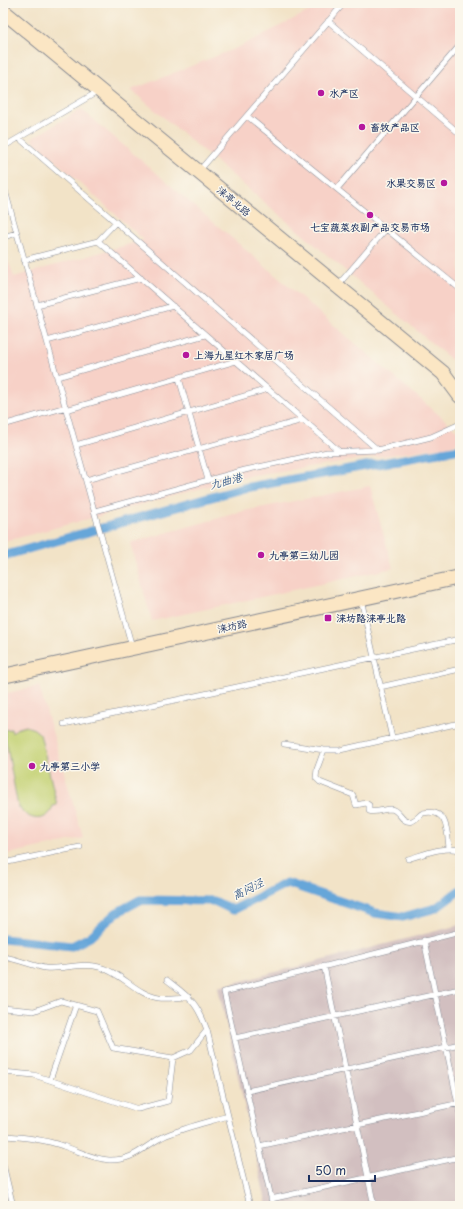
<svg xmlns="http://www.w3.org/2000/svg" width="463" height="1209" viewBox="0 0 463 1209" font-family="'Playpen Sans','LXGW WenKai TC',sans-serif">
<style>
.built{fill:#f7d1c7}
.industrial{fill:#d2bfc0}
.green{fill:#c4d274;stroke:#708069}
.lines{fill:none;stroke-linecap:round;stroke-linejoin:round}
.canal{stroke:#66a6d9;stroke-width:9}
.lane-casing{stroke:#868992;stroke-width:6}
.secondary-casing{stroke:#868992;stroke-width:16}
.lane{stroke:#fff;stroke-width:5}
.secondary{stroke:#fbe6c4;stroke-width:14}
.poi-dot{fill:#b5179e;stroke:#fbf7ec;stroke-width:1.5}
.labels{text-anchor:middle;stroke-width:3;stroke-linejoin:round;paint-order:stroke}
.poi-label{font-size:10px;font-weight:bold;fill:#1b2f5e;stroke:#fbf7ec;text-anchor:start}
.street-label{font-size:10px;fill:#1b2f5e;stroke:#fbf7ec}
.water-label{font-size:11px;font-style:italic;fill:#355989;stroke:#fbf7ec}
</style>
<rect width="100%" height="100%" fill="#fbf7ec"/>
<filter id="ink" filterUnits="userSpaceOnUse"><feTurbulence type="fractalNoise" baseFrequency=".025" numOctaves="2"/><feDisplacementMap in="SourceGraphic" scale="8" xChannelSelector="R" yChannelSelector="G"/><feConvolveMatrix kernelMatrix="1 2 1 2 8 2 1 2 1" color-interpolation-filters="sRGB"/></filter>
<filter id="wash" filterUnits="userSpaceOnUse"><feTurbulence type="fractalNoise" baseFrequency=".012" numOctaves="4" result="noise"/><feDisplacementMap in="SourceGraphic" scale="16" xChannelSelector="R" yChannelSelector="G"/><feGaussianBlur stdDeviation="0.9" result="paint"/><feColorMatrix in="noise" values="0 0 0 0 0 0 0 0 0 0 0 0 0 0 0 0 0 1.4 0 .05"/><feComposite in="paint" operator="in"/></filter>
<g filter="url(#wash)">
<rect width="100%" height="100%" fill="#f2e3c7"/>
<path class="built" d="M325 3H460V367L131 90 239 47Z
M81 109 460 433V442L450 446 246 476 3 542V246L14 277 144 240 31 139Z
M370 486 393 568 152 621 130 543 244 511Z
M39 686 83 838 3 855V694Z"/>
<path class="industrial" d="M460 925V1206H267L218 987Z"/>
<path class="green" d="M26 726 34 729 40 734 57 805 53 806C49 823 27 822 20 807H18L4 730 11 729 12 733 16 729Z"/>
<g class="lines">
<path class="canal" d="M3 556 244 488 460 449
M3 939 72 946 90 937 116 913 140 900 214 901 233 910 287 883 375 913 403 917 436 908 460 890"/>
</g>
</g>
<g filter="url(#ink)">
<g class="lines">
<g class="lane-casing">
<path id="lane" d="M328 21 460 134
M247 116 460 289
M19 138 378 450
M3 147 99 91
M199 171 344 3
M3 183 132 647
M337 189 460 45
M3 237 17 233
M98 241 339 451
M24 260 98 241 116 222
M338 285 386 229
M37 305 141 278
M47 341 173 306
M57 377 205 335
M179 378 208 480
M66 410 236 361
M3 425 66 407
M76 445 268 389
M86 480 303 420
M95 511 245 470 327 452 378 450 431 437 460 424
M361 599 392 738
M380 687 460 669
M64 724 460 639
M284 744 324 750H340L460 723
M324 750 317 769 316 778 320 782 353 795 356 805 366 803 369 805V811C376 813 383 809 391 809 400 810 401 824 412 821 416 820 419 815 423 813 448 808 447 830 449 848
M408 859C425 854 443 846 460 850
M3 863 80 847
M424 940 460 1114
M3 957C17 959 31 965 45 968 63 970 81 962 99 967 121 972 137 995 159 998 168 999 179 997 189 997
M324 966 374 1206
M167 980C190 998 197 1002 207 1030L250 1206
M3 1008 34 1011 61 1001 97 1011 113 1048 173 1058 191 1050 207 1030
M235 1038 460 989
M3 1072 34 1075 138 1109 168 1101 173 1058
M50 1080 76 1005
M247 1091 460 1044
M3 1136C23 1137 44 1139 63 1146 79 1151 92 1159 109 1160 136 1161 145 1144 167 1135 186 1127 208 1122 228 1116
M259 1146 460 1103
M3 1164 13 1206
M271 1199 460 1157
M273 1206 224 992 460 932"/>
</g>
<g class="secondary-casing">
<path id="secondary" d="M3 11 443 373 460 396
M3 676 460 577"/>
</g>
<use href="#lane" class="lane"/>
<use href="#secondary" class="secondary"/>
</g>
</g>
<g class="poi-dot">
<circle cx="321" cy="93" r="4"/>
<circle cx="362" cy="127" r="4"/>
<circle cx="444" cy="183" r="4"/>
<circle cx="370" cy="215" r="4"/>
<circle cx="186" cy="355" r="4"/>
<circle cx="261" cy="555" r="4"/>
<rect x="324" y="614" width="8" height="8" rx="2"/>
<circle cx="32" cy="766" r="4"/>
</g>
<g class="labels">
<g class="poi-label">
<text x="329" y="97">水产区</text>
<text x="370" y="131">畜牧产品区</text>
<text x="436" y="187" text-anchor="end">水果交易区</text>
<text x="370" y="231" text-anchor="middle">七宝蔬菜农副产品交易市场</text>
<text x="194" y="359">上海九星红木家居广场</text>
<text x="269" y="559">九亭第三幼儿园</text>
<text x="336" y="622">涞坊路涞亭北路</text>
<text x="40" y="770">九亭第三小学</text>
</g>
<g class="street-label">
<text transform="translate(234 201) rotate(40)" y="4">涞亭北路</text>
<text transform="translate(232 626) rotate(-12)" y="4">涞坊路</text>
</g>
<g class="water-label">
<text transform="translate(226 481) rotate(-15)" y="4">九曲港</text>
<text transform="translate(248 889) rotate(-27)" y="4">高闷泾</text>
</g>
</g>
<rect width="463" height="1209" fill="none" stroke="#fbf7ec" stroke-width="16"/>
<path d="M309 1175v6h66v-6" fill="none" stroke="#1b2f5e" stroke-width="2"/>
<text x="315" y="1175" font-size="12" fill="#1b2f5e" stroke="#fbf7ec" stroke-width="3" paint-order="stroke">50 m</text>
</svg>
